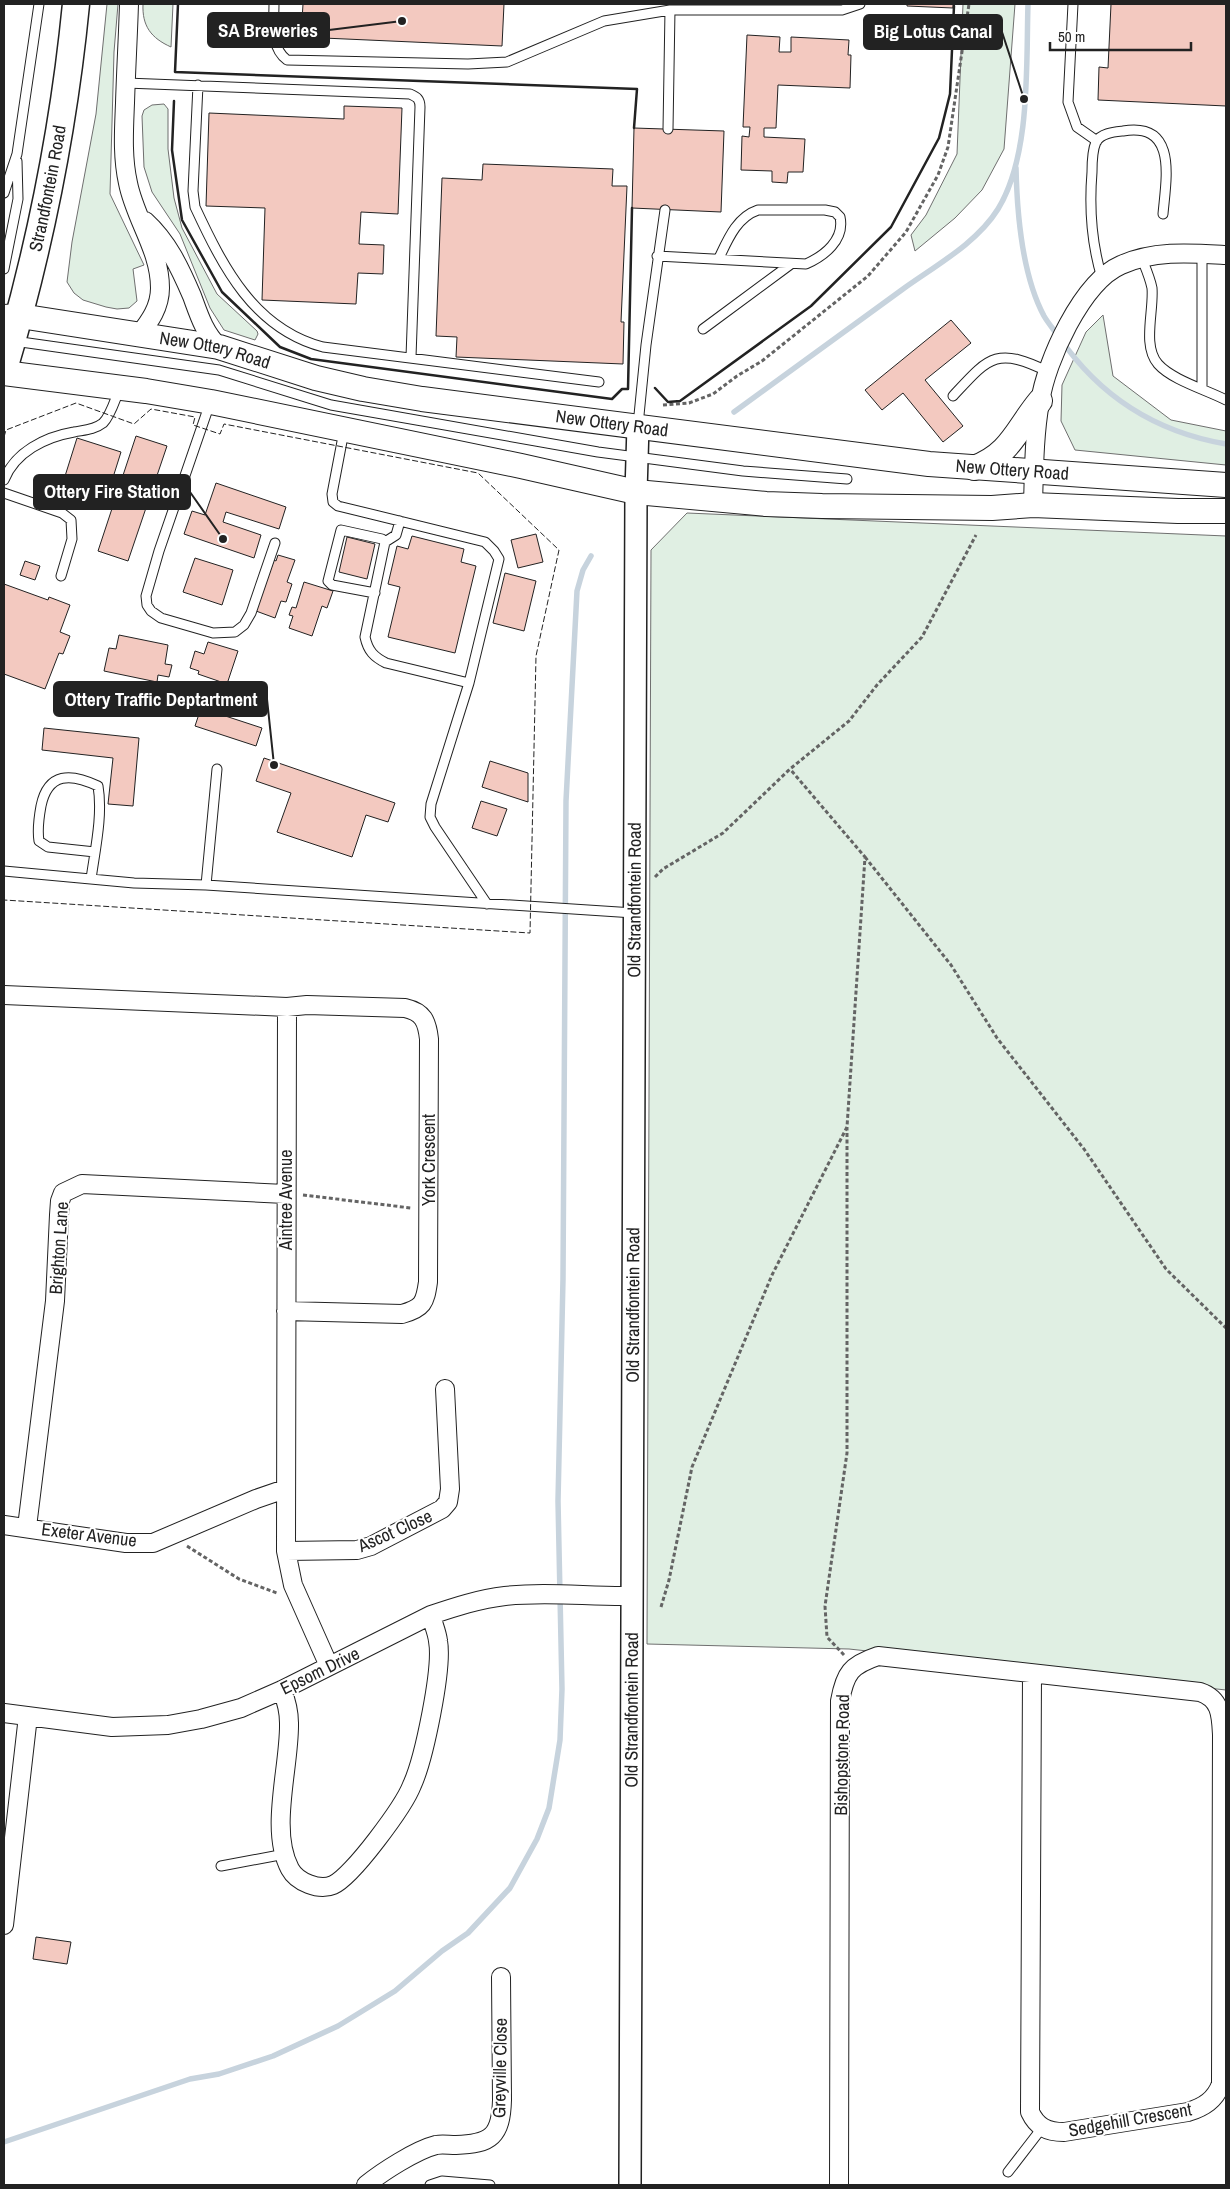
<svg xmlns="http://www.w3.org/2000/svg" width="1230" height="2189" viewBox="0 0 1230 2189" font-family="'Archivo Narrow',sans-serif">
<style>
.green{fill:#e0efe3;stroke:#6f6f6f}
.lines{fill:none;stroke-linecap:round;stroke-linejoin:round}
.stream{stroke:#c7d3dd;stroke-width:5.5}
.building{fill:#f3c9c0;stroke:#222}
.service-casing{stroke:#222;stroke-width:11}
.minor-casing{stroke:#222;stroke-width:20}
.tertiary-casing{stroke:#222;stroke-width:24}
.secondary-casing{stroke:#222;stroke-width:26}
.primary-casing{stroke:#222;stroke-width:29}
.path{stroke:#646464;stroke-width:3;stroke-dasharray:4 2.5;stroke-linecap:butt}
.service{stroke:#fff;stroke-width:9}
.minor{stroke:#fff;stroke-width:18}
.tertiary{stroke:#fff;stroke-width:21}
.secondary{stroke:#fff;stroke-width:24}
.primary{stroke:#fff;stroke-width:26}
.fence{stroke:#222;stroke-width:1;stroke-dasharray:6 2.5;stroke-linecap:butt}
.wall{stroke:#222;stroke-width:2.5}
.labels{text-anchor:middle;stroke-width:4;stroke-linejoin:round;paint-order:stroke}
.street-label{font-size:18px;fill:#222;stroke:#fff}
.leader{fill:none;stroke:#222;stroke-width:2}
.callout-dot{fill:#222;stroke:#fff;stroke-width:2}
.callout{fill:#222;stroke:#222;stroke-width:2}
.callout-label{font-size:19px;text-anchor:middle;font-weight:bold;fill:#fff}
</style>
<rect width="100%" height="100%" fill="#fff"/>
<path class="green" d="M107 4H118L114 52 110 194 144 265 133 269 137 301 129 308 117 309 106 307 83 300 74 293 67 282 72 242 96 114Z
M143 4H173L171 47C151 38 142 26 143 4Z
M963 4H1015L1004 149 982 190 955 218 915 251 911 235 926 215 957 154Z
M164 104 168 109V149L174 198 182 228 217 294 257 331 258 334 255 340 224 330 210 308 180 234 152 192 144 167 142 116 144 110 152 105Z
M1103 315 1113 376 1171 420 1226 431V465L1075 450 1061 421 1062 385 1086 332Z
M687 513 1226 536V1690L849 1649 647 1644 651 550Z"/>
<g class="lines">
<path class="stream" d="M1016 168C1017 213 1022 275 1044 316 1048 323 1054 330 1059 337 1100 397 1156 432 1226 444
M734 412C791 371 847 330 903 289 935 266 977 243 998 209 1031 155 1026 65 1028 4
M4 2142 190 2079 219 2074 273 2056 338 2026 395 1991 442 1951 468 1933 510 1888 537 1839 549 1808 560 1740 562 1689 558 1501 563 1279 566 801 577 591 583 570 591 556"/>
</g>
<path class="building" d="M303 4H504L502 46 301 37Z
M907 4H953V8L907 6Z
M1111 4H1226V106L1098 100 1099 67 1108 68Z
M747 35 780 37 779 52H791V37L849 40 848 55H851L850 88 778 85 776 128H764V137L805 139 803 172H788L787 183 772 182V171L741 170 742 136 749 137 750 127H743Z
M344 106 402 108 398 214 361 212 359 244 384 245 383 274 358 273 356 304 262 300 265 208 206 206 209 113 344 119Z
M634 128 724 131 721 212 632 208Z
M483 164 613 169 612 186H627L621 322H624L623 364 456 357 457 337 436 336 442 178 482 180Z
M951 320 971 343 925 380 963 426 943 442 903 393 882 410 865 390Z
M136 436 167 446 128 561 98 551Z
M77 438 121 452 104 506 60 492Z
M216 483 286 507 279 529 226 512 223 522 261 535 254 558 184 534 192 511 205 515Z
M536 534 543 562 518 568 511 540Z
M412 536 464 549 461 562 476 566 455 653 388 637 400 587 388 584 397 546 408 549Z
M347 537 375 544 367 579 339 572Z
M278 555 295 560 287 582 292 584 286 602 281 601 275 618 256 611 274 560 276 561Z
M195 558 233 570 222 605 183 592Z
M25 561 40 566 35 580 20 575Z
M505 573 536 581 524 631 493 623Z
M304 582 333 591 327 608 322 606 312 636 289 628 293 616 289 615 292 607 296 608Z
M4 584 48 600 49 597 70 605 60 632 70 636 63 654 59 653 45 689 4 674Z
M119 635 168 645 165 664 172 665 169 677 158 675 157 682 104 671 109 648 116 649Z
M208 642 238 651 227 684 198 674 199 671 190 668 195 651 204 654Z
M201 708 262 728 256 746 195 726Z
M44 728 139 738 133 806 108 804 113 758 42 750Z
M264 758 395 803 388 822 366 815 352 857 277 832 291 793 256 781Z
M490 761 528 773V802L482 787Z
M481 801 507 809 497 836 472 828Z
M36 1937 71 1942 67 1964 33 1959Z"/>
<g class="lines">
<g class="service-casing">
<path id="service" d="M274 4C274 24 270 47 287 60L468 64 507 62 604 21 670 10H842L860 4
M1073 4 1068 102 1077 127 1097 141
M126 83 410 94C417 97 420 99 420 107L411 357
M198 85 193 191 195 207C223 267 254 329 323 347L599 382
M668 129 670 10
M4 193 17 154 39 4
M1202 254V389
M657 256 806 264C824 256 845 240 840 217L835 212 825 210H758C737 217 728 239 719 258
M1142 259C1146 269 1150 278 1152 288 1154 311 1142 346 1158 364 1172 380 1207 390 1226 400
M4 269 18 199 17 161
M1102 278C1091 242 1089 209 1092 172 1092 163 1092 151 1096 142 1101 133 1114 132 1123 131 1178 122 1166 179 1163 214
M703 329 791 264
M14 341 219 370 331 405 598 452 743 471 847 479
M953 396C989 357 996 346 1049 372
M210 403 159 551 146 596 147 605 151 611 161 618 213 633 235 632 244 625 251 613 275 543
M638 425 646 345 665 210
M344 431 332 494 333 502 338 506 485 542 494 551 499 559 469 683 431 804 430 817 435 827 487 904
M4 480C15 452 45 437 74 432 84 430 94 430 103 423 111 415 115 399 120 388
M4 493 62 513 71 520 72 539 61 576
M385 542 365 637C368 651 374 657 386 663L469 683
M385 542 396 535 400 521
M375 593 332 585 328 581 329 577 341 530 382 539 385 542
M4 871 134 883 206 885 634 913
M91 879C95 850 103 815 98 786 71 773 48 772 41 806 39 817 37 829 39 841L48 847 95 852
M206 885 217 769
M221 1866 285 1854
M1008 2172 1042 2128
M430 2185 442 2181 490 2185"/>
</g>
<g class="minor-casing">
<path id="minor" d="M129 4C128 37 126 70 125 103 124 129 122 156 128 183 135 219 160 250 160 288 160 307 150 321 139 335
M145 221C168 242 180 268 192 296 199 315 204 332 219 347
M1033 505C1034 471 1034 436 1040 402 1046 361 1082 282 1121 265 1154 250 1191 253 1226 255
M4 995 287 1007 307 1005 405 1008C423 1012 427 1021 429 1039L428 1282C425 1303 423 1308 402 1314L286 1311
M287 1007 286 1551 293 1585 329 1666
M4 1525 126 1543H153L256 1499 285 1489
M27 1527 55 1301 59 1215 60 1201 63 1193 82 1184 285 1194
M286 1551 357 1550 371 1546 442 1509 448 1502 450 1489 445 1389
M282 1690C286 1700 289 1711 289 1723 290 1766 269 1830 290 1869 297 1882 319 1891 333 1885 352 1877 404 1806 412 1785 424 1759 443 1668 438 1641 437 1632 433 1624 431 1615
M4 1713 112 1727 168 1725 201 1719 241 1708 282 1690 431 1615C455 1607 479 1599 505 1596 547 1591 590 1597 632 1596
M4 1925 28 1716
M366 2185C382 2172 416 2150 436 2145 442 2144 449 2145 456 2145 491 2144 501 2136 502 2100L501 1977
M839 2185 840 1701C845 1673 851 1665 878 1656L1200 1692C1221 1699 1221 1716 1222 1735L1221 2084C1215 2100 1204 2107 1188 2112L1064 2132C1047 2132 1037 2127 1030 2112L1032 1674"/>
</g>
<g class="tertiary-casing">
<g id="tertiary">
<path id="s1" d="M630 2185 636 492 638 426"/>
</g>
</g>
<g class="secondary-casing">
<g id="secondary">
<path id="s2" d="M4 317 20 316 219 347 316 378 363 389 422 399 929 464 1226 485"/>
<path d="M4 373 146 391 211 402 521 466 636 492 766 504 822 506 992 508 1033 505 1178 511H1226"/>
<path d="M974 468C1011 454 1016 430 1040 401"/>
</g>
</g>
<g class="primary-casing">
<g id="primary">
<path id="s3" d="M4 369C39 251 64 127 76 4"/>
</g>
</g>
<path class="path" d="M663 405 689 403 713 394 737 376 762 361 868 276 906 232 938 175 948 147 969 4
M865 857 951 965 997 1038 1084 1149 1166 1269 1226 1328
M655 877 663 869 723 833 790 769 849 721 877 685 922 637 976 535
M303 1195 411 1208
M187 1546 239 1579 277 1593
M661 1607 669 1580 692 1467 772 1275 847 1127 865 857 790 769
M844 1655 827 1637 825 1606 847 1453V1127"/>
<use href="#service" class="service"/>
<use href="#minor" class="minor"/>
<use href="#tertiary" class="tertiary"/>
<use href="#secondary" class="secondary"/>
<use href="#primary" class="primary"/>
<path class="fence" d="M4 437 6 430 76 403 134 424 151 409 195 417 193 425 220 434 224 424 478 473 559 550 536 656 530 933 4 900"/>
<path class="wall" d="M178 4 175 72 637 89 634 128
M174 101 172 150 182 220 222 292 280 347 311 359 612 399 622 389H628L632 208
M655 388 668 402 680 401 811 306 891 227 939 138 950 94 954 6"/>
</g>
<g class="labels">
<g class="street-label">
<text dy="6" stroke="none"><textPath href="#s3" startOffset="186">Strandfontein Road</textPath></text>
<text dy="6" stroke="none"><textPath href="#s2" startOffset="214">New Ottery Road</textPath></text>
<text dy="6" stroke="none"><textPath href="#s2" startOffset="619">New Ottery Road</textPath></text>
<text dy="6" stroke="none"><textPath href="#s2" startOffset="1022">New Ottery Road</textPath></text>
<text dy="6" stroke="none"><textPath href="#s1" startOffset="1285">Old Strandfontein Road</textPath></text>
<text transform="translate(429 1160) rotate(-90)" y="6">York Crescent</text>
<text transform="translate(286 1200) rotate(-90)" y="6">Aintree Avenue</text>
<text transform="translate(59 1248) rotate(-86)" y="6">Brighton Lane</text>
<text dy="6" stroke="none"><textPath href="#s1" startOffset="880">Old Strandfontein Road</textPath></text>
<text transform="translate(395 1531) rotate(-24)" y="6">Ascot Close</text>
<text transform="translate(89 1535) rotate(7)" y="6">Exeter Avenue</text>
<text transform="translate(320 1671) rotate(-26)" y="6">Epsom Drive</text>
<text dy="6" stroke="none"><textPath href="#s1" startOffset="475">Old Strandfontein Road</textPath></text>
<text transform="translate(842 1755) rotate(-89)" y="6">Bishopstone Road</text>
<text transform="translate(500 2068) rotate(-89)" y="6">Greyville Close</text>
<text transform="translate(1130 2120) rotate(-10)" y="6">Sedgehill Crescent</text>
</g>
</g>
<path class="leader" d="M402 21L329 30M1024 99L1002 32M223 539L190 492M274 765L267 699"/>
<g class="callout-dot">
<circle cx="402" cy="21" r="5"/>
<circle cx="1024" cy="99" r="5"/>
<circle cx="223" cy="539" r="5"/>
<circle cx="274" cy="765" r="5"/>
</g>
<g class="callout">
<rect x="208" y="13" width="121" height="34" rx="5"/>
<rect x="864" y="15" width="138" height="34" rx="5"/>
<rect x="34" y="475" width="156" height="34" rx="5"/>
<rect x="54" y="682" width="213" height="34" rx="5"/>
</g>
<g class="callout-label">
<text x="268" y="37">SA Breweries</text>
<text x="933" y="38">Big Lotus Canal</text>
<text x="112" y="498">Ottery Fire Station</text>
<text x="161" y="706">Ottery Traffic Deptartment</text>
</g>
<rect width="1230" height="2189" fill="none" stroke="#222222" stroke-width="10"/>
<path d="M1050 42v8h141v-8" fill="none" stroke="#222222" stroke-width="2.5"/>
<text x="1058" y="42" font-size="15" fill="#222222" stroke="#ffffff" stroke-width="4" paint-order="stroke">50 m</text>
</svg>
